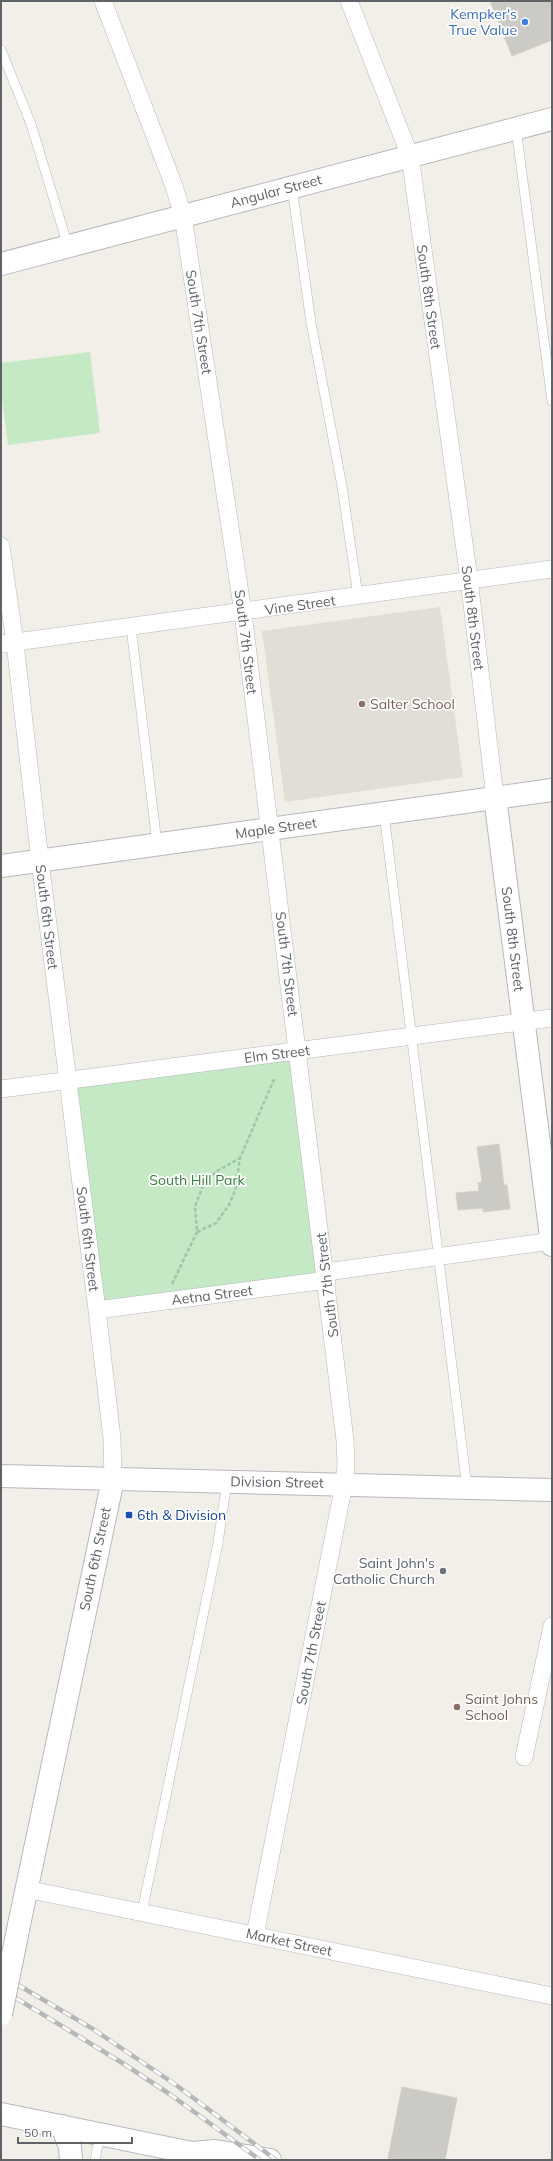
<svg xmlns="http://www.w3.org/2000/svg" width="553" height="2161" viewBox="0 0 553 2161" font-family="Mulish,sans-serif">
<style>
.education{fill:#e1ded6}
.green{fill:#c5e8c5}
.building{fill:#cccac5;stroke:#d6d1c6}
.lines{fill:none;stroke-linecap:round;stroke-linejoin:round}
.service-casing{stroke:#b5b8bc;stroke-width:10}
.minor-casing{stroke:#b5b8bc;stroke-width:18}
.tertiary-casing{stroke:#b5b8bc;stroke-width:24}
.path{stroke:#9cc7a9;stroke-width:2.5;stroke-dasharray:4 2;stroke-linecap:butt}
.service{stroke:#fff;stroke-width:9}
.minor{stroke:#fff;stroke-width:17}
.tertiary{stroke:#fff;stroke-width:22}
.rail-casing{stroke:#b6b7b8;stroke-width:4.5}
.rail{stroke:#fff;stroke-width:3;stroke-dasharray:9;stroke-linecap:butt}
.tertiary-bridge-casing{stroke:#b5b8bc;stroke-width:24;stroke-linecap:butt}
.tertiary-bridge{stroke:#fff;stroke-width:22}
.shop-dot{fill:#3f7fe0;stroke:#fff;stroke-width:1.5}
.education-dot{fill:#8d6e63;stroke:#fff;stroke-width:1.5}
.transit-dot{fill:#1a4fb4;stroke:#fff;stroke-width:1.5}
.worship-dot{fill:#6b7280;stroke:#fff;stroke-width:1.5}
.labels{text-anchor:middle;stroke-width:3.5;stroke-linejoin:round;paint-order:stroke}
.shop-label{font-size:14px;fill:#366cbe;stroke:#fff;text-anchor:end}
.street-label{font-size:14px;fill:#5f6368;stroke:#fff}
.education-label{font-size:14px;fill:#785e54;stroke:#fff;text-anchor:start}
.park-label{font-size:14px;fill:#348238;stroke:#fff}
.transit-label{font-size:14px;fill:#164399;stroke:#fff;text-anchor:start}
.worship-label{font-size:14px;fill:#5b616d;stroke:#fff;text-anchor:end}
</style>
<rect width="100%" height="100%" fill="#f1efe8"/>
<path class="education" d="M440 607 463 777 285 802 262 631Z"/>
<path class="green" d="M90 352 100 433 8 445 1 392V363Z
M298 1052 327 1280 97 1310 67 1080Z"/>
<path class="building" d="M490 1H552V40L512 56Z
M499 1144 504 1185H507L510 1209 483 1212V1208L458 1210 456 1193 479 1191 478 1183 482 1182 477 1147Z
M402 2087 457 2098 445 2160H401L388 2158Z"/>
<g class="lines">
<g class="service-casing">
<path id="service" d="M1 50 31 124 68 246
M516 128 552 401
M292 187 311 323 342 486 358 596
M131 627 157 844
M384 813 467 1488
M142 1912 218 1543 227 1481
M95 2160 100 2134"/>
</g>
<g class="minor-casing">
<path id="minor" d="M103 1 174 186 183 216 243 613 345 1440 346 1464 344 1484 255 1935
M349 1 410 156 469 579 495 797
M1 546 15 643 40 861 97 1310 112 1438 113 1479
M1 644 552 569
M1 1089 552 1018
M326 1272 552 1241
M97 1310 327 1280
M524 1757 552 1626
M26 1889 552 1996"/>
</g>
<g class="tertiary-casing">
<path id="tertiary" d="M1 264 552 119
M495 797 552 1245
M1 866 552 790
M1 1476 552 1490
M19 1925 113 1479
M1 2114 192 2153 215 2151 270 2160
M62 2126 70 2147 71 2160"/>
</g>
<path class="path" d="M197 1232 216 1223 229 1205 235 1191 240 1158 275 1077
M172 1284 197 1232 195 1206 205 1181 217 1171 240 1158"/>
<use href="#service" class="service"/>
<use href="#minor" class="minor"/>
<use href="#tertiary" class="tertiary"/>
<g class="rail-casing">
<path id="rail" d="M1 1975 93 2029 176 2085 276 2160
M1 1989 124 2064 171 2095 260 2160"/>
</g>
<use href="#rail" class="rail"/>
<g class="tertiary-bridge-casing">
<path id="tertiary-bridge" d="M1 2014 19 1925"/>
</g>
<use href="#tertiary-bridge" class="tertiary-bridge"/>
</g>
<circle class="shop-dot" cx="525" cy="22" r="4"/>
<g class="education-dot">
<circle cx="362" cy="704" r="4"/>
<circle cx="457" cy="1707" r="4"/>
</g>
<rect class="transit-dot" x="125" y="1511" width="8" height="8" rx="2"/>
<circle class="worship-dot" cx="443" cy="1571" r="4"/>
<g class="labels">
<g class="shop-label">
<text x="517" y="19">Kempker's<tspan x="517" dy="16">True Value</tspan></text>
</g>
<g class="street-label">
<text transform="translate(276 191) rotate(-15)" y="5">Angular Street</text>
<text transform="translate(429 297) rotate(82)" y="5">South 8th Street</text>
<text transform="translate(199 322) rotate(81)" y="5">South 7th Street</text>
<text transform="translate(300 605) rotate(-8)" y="5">Vine Street</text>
<text transform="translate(473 618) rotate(83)" y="5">South 8th Street</text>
<text transform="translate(246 642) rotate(83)" y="5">South 7th Street</text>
<text transform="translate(276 828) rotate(-8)" y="5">Maple Street</text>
<text transform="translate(47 917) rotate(83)" y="5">South 6th Street</text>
<text transform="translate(513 939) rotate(83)" y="5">South 8th Street</text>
<text transform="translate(287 964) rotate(83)" y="5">South 7th Street</text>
<text transform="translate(277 1054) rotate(-7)" y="5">Elm Street</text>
<text transform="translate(88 1239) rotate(83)" y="5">South 6th Street</text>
<text transform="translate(327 1285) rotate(-97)" y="5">South 7th Street</text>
<text transform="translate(212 1295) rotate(-7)" y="5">Aetna Street</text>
<text transform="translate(277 1482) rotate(1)" y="5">Division Street</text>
<text transform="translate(95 1559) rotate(-78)" y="5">South 6th Street</text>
<text transform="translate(311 1653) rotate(-79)" y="5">South 7th Street</text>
<text transform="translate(289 1942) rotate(12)" y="5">Market Street</text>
</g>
<g class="education-label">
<text x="370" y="709">Salter School</text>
<text x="465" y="1704">Saint Johns<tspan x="465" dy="16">School</tspan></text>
</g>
<g class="park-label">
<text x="197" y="1185">South Hill Park</text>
</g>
<g class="transit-label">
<text x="137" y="1520">6th &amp; Division</text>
</g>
<g class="worship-label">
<text x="435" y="1568">Saint John's<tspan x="435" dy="16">Catholic Church</tspan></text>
</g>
</g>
<rect width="553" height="2161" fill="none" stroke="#5f6368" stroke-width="4"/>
<path d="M18 2137v6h114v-6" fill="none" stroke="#5f6368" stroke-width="2"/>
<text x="24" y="2137" font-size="12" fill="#5f6368" stroke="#ffffff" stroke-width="3" paint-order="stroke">50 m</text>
</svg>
